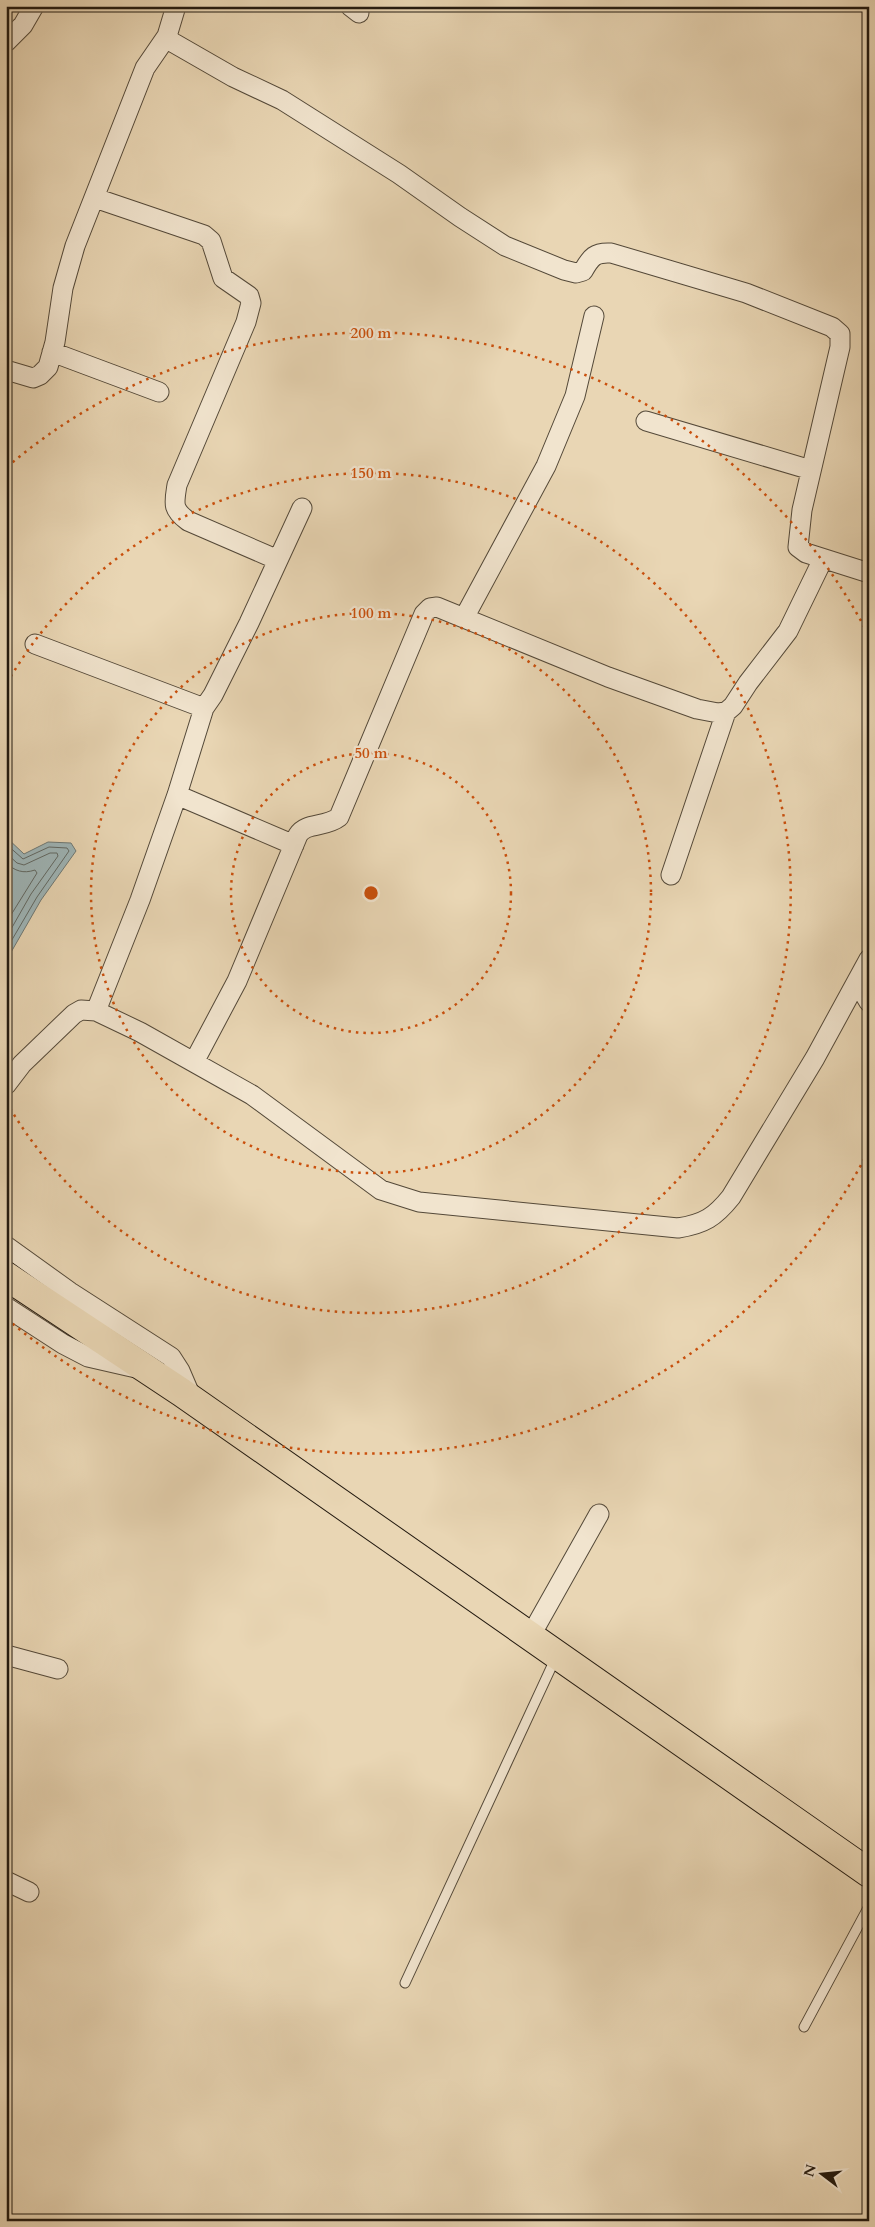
<svg xmlns="http://www.w3.org/2000/svg" width="875" height="2227" viewBox="0 0 875 2227" font-family="Cardo,serif">
<style>
.water{fill:#9eb6b9;stroke:#6d7875}
.lines{fill:none;stroke-linecap:round;stroke-linejoin:round}
.shore{stroke:#606864;stroke-width:1}
.service-casing{stroke:#544939;stroke-width:11}
.minor-casing{stroke:#544939;stroke-width:21}
.primary-casing{stroke:#231a10;stroke-width:30}
.service{stroke:#f1e4ce;stroke-width:9}
.minor{stroke:#f1e4ce;stroke-width:19}
.primary{stroke:#e9d6b4;stroke-width:28}
.ring{fill:none;stroke:#ca500d;stroke-width:2.5;stroke-dasharray:2.5 5}
.centre{fill:#ca500d;stroke:#f1e4ce;stroke-width:2.5}
.ring-label{font-size:15px;text-anchor:middle;font-weight:bold;fill:#ca500d;stroke:#f1e4ce;stroke-width:4.5;stroke-linejoin:round;paint-order:stroke}
</style>
<rect width="100%" height="100%" fill="#e9d6b4"/>
<filter id="stains"><feTurbulence type="fractalNoise" baseFrequency=".004" numOctaves="4"/><feColorMatrix values="0 0 0 0 .2 0 0 0 0 .09 0 0 0 0 .02 0 0 0 .5 -.17"/></filter>
<radialGradient id="worn" r=".72"><stop offset=".6" stop-color="#630" stop-opacity="0"/><stop offset="1" stop-color="#630" stop-opacity=".3"/></radialGradient>
<path class="water" d="M6 837 24 854 48 842 71 843 76 851 41 900 6 961Z"/>
<g class="lines">
<path class="shore" d="M6 844 23 859 49 847 67 848 69 851 37 897 6 950
M6 853 17 863 24 865 50 853H57L58 856 31 894 6 938
M6 863C15 871 23 874 35 870L37 873 6 923"/>
<g class="service-casing">
<path id="service" d="M405 1983 556 1657
M804 2027 869 1906"/>
</g>
<g class="minor-casing">
<path id="minor" d="M176 6 167 36 172 42 233 77 282 100 399 174 460 217 505 246 564 270 576 273 583 271C591 257 595 252 611 253L746 293 832 327 840 334V347L802 510 798 547 806 553 869 573
M350 6 359 13
M6 42 23 25 34 6
M95 198 204 235 211 241 223 278 249 296 251 303 246 322 177 485C174 504 172 509 188 521L278 560
M52 352 159 392
M6 370 33 378 40 375 48 367 55 342 63 288 75 246 145 68 167 36
M646 421 811 470
M464 618 546 466 575 396 594 316
M35 644 204 708
M177 795 294 845
M671 875 726 712
M857 982 869 1002
M96 1011 140 900 177 795 204 708 213 695 249 623 302 508
M194 1062 237 981 298 835C306 822 325 828 339 817L424 614 430 608 437 607 608 677 697 709 718 713 726 712 733 706 748 683 788 631 823 559
M6 1085 22 1064 74 1014 81 1010 96 1011 140 1032 252 1095 381 1190 419 1202 678 1228C704 1224 715 1217 731 1197L815 1058 869 959
M6 1246 70 1292 171 1357 180 1371 192 1399
M6 1307 63 1344 88 1357 136 1368
M531 1635 599 1514
M6 1655 58 1669
M6 1881 29 1892"/>
</g>
<g class="primary-casing">
<path id="primary" d="M6 1276 181 1392 869 1873"/>
</g>
<use href="#service" class="service"/>
<use href="#minor" class="minor"/>
<use href="#primary" class="primary"/>
</g>
<g class="ring">
<circle cx="371" cy="893" r="140"/>
<circle cx="371" cy="893" r="280"/>
<path d="M7 683A420 420 0 1 1 7 1103"/>
<path d="M868 1152A560 560 0 0 1 7 1319M7 467A560 560 0 0 1 868 634"/>
</g>
<circle cx="371" cy="893" r="8" class="centre"/>
<g class="ring-label">
<text x="371" y="338">200 m</text>
<text x="371" y="478">150 m</text>
<text x="371" y="618">100 m</text>
<text x="371" y="758">50 m</text>
</g>
<rect width="875" height="2227" fill="none" stroke="#e9d6b4" stroke-width="25"/>
<rect x="8" y="8" width="860" height="2212" fill="none" stroke="#231a10" stroke-width="2.5"/>
<rect x="12" y="12" width="850" height="2202" fill="none" stroke="#231a10"/>
<g transform="translate(822 2174) rotate(286)" stroke="#f1e4ce" stroke-width="4" paint-order="stroke">
<path d="M0-4L9 19L0 12L-9 19Z" fill="#231a10"/>
<text y="-8" font-size="14" font-weight="bold" text-anchor="middle" fill="#231a10">N</text>
</g>
<rect width="100%" height="100%" filter="url(#stains)"/>
<rect width="100%" height="100%" fill="url(#worn)"/>
</svg>
